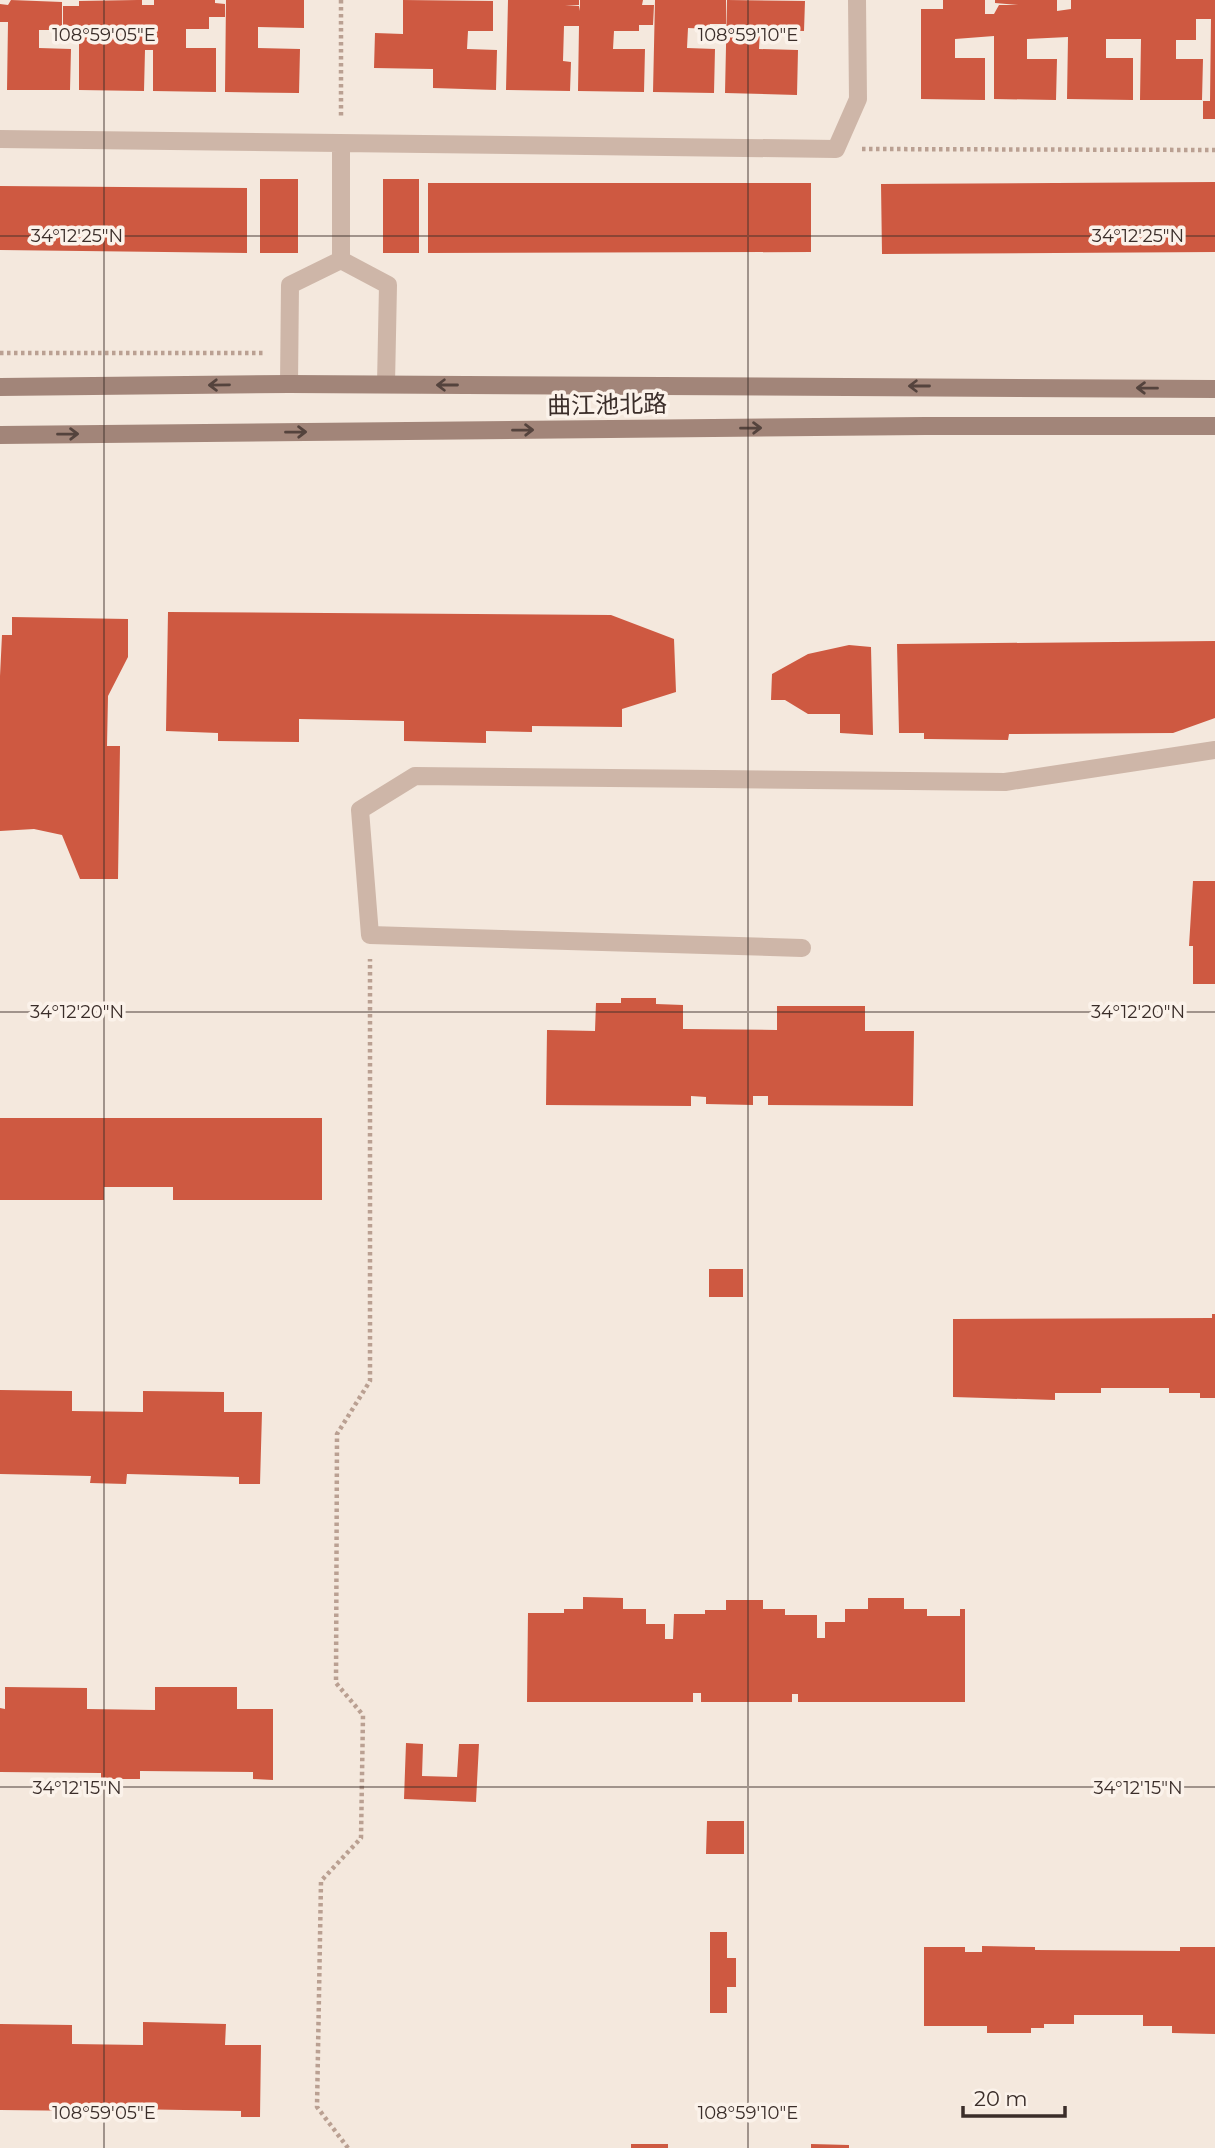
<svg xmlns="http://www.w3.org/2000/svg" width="1215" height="2148" viewBox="0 0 1215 2148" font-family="Montserrat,'Noto Sans SC',sans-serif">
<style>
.building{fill:#ce5941}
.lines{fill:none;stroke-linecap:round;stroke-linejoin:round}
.path{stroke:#baa092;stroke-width:4.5;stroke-dasharray:3.5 3.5;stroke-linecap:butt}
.minor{stroke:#ceb6a8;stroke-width:18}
.secondary{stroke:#a28579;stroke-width:18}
.oneway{stroke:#54433d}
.ticks{fill:none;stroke:#3a2d29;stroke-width:2;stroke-opacity:0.45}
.labels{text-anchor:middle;stroke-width:7;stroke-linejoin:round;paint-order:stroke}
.street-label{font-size:24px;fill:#3a2d29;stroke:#fbf2ea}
.ticks-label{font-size:18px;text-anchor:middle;fill:#3a2d29;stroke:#fbf2ea;stroke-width:7;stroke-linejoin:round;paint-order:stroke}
</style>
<rect width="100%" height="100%" fill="#f4e8dd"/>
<path class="building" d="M11 0 62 2V30H39V48L71 49 70 90H7L8 22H0V4L8 5Z
M137 0H142V5H154V0H215V3L225 4V17H209V29H186V48H216V92L153 91V50H145L144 91 79 90V26H63V6H79V1Z
M226 0H304V28L258 27V48L300 49 299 93 225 92Z
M403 0 493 1V31H468L467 49 497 50 496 90 433 88V69L374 68 375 33 403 34Z
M508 0H579V5L565 6H579L580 11V0H643L642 5H654L653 25H639V31H614L613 49H645L644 92 578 91 579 26H564L563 61 571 62 570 91 506 90Z
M655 0H726V24H710V29L688 28 687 48 715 49 714 93 653 92Z
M727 0 805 1 804 31 760 30 759 49 798 50 797 95 725 93Z
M943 0H985V14H994L999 5H1018L995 3V0H1057V11L1071 9V0H1215V119H1203V101H1210L1211 19H1196V40H1176V59H1203L1202 100H1140L1141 39H1106V58H1133V100L1067 99 1068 37 1027 39V59H1057L1056 100 994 99V36L955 39V58H985V100L921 99V9H943Z
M260 179H298V253H260Z
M383 179H419V253H383Z
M1215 182V252L882 254 881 184Z
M428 183H811V252L428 253Z
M0 186 247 188V253L0 250Z
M168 612 611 615 674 639 676 692 622 709V727L532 726V732L486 731V743L404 741V721L299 719V742L218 741V733L166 731Z
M12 617 128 619V657L108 696 107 746H120L118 879H80L62 835 34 829 0 831V676L2 635H12Z
M1215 641V718L1173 733 1009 734 1008 740 928 739H924V733H899L897 644Z
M849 645 871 647 873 735 840 733V714H808L785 700H771L772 674 808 654Z
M1193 881H1215V984H1193V946H1189Z
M621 998H656V1004L683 1005V1029L777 1030V1006H865V1031H914L913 1106 768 1105V1096H753V1105L706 1104V1097L691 1096V1106L546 1105 547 1030 595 1031 596 1003H621Z
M0 1118H322V1200H173V1187H104V1200H0Z
M709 1269H743V1297H709Z
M1212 1314H1215V1398H1200V1393H1169V1388H1101V1393H1055V1400L953 1397V1319L1212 1318Z
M0 1390 72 1391V1411L143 1412V1391L224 1392V1412H262L260 1484H239V1477L127 1474 126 1484 90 1483 91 1476 0 1474Z
M583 1597 623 1598V1609H646V1624H665V1639H673L674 1614H705V1610H726V1600H763V1609H785V1615H817V1638H825V1622H845V1609H868V1598H904V1609H927V1616H960V1609H965V1702H798V1694H792V1702H701V1693H693V1702H527L528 1613H564V1609H583Z
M5 1687 87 1688V1709L155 1710V1687H237V1709H273V1780L253 1779V1772L140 1771V1779H101V1773L0 1772V1708L5 1709Z
M406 1743 423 1744 422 1776 457 1777 459 1744H479L476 1802 404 1799Z
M707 1821H744V1854H706Z
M710 1932H727V1958H736V1987H727V2013H710Z
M982 1946 1035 1947V1950L1180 1951V1947H1215V2034L1172 2033V2026H1143V2015H1074V2024H1044V2028H1031V2033H987V2026H924V1947H965V1952H982Z
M143 2022 226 2024 225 2045H261L260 2117H241V2111L127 2109 126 2116 89 2115 90 2111 0 2110V2024L72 2025V2044L143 2045Z
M631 2144H668V2148H631Z
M811 2144 849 2145V2148H811Z"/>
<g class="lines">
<path class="path" d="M341 0V118
M862 149 1215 150
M0 353H265
M348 2148 317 2107 321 1881 361 1838 363 1715 336 1683 337 1434 370 1381V959"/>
<path class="minor" d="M0 139 836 149 858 99 857 0
M341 260 388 285 386 384
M289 384 290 285 341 260V143
M802 948 370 935 360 810 415 776 1005 782 1215 750"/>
<path class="secondary" d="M0 387 289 384 1215 389
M0 435 925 426H1215"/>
</g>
<defs><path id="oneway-shaft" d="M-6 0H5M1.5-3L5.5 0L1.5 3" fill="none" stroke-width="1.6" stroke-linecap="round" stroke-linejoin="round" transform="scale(1.75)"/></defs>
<g class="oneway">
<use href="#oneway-shaft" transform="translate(219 385) rotate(179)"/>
<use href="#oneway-shaft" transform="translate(447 385) rotate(-180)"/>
<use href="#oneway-shaft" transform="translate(919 386) rotate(-180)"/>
<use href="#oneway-shaft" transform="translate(1147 388) rotate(-179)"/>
<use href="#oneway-shaft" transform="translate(751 428) rotate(-1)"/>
<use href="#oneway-shaft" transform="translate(523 430) rotate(-1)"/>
<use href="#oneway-shaft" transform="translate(296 432) rotate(-1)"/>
<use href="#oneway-shaft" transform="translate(68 434) rotate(-1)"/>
</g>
<path class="ticks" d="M104 0V2148M748 0V2148M0 236H1215M0 1012H1215M0 1787H1215"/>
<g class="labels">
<g class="street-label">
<text transform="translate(607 405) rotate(-1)" y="8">曲江池北路</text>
</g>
</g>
<g class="ticks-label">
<text x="104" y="41">108°59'05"E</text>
<text x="748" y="41">108°59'10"E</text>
<text x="77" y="242">34°12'25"N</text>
<text x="1138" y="242">34°12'25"N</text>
<text x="77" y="1018">34°12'20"N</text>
<text x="1138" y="1018">34°12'20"N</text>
<text x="77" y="1794">34°12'15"N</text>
<text x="1138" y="1794">34°12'15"N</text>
<text x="104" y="2119">108°59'05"E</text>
<text x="748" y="2119">108°59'10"E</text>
</g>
<path d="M963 2106v10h102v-10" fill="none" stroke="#3a2d29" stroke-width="3.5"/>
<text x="974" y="2106" font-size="21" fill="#3a2d29" stroke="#fbf2ea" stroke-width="5" paint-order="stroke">20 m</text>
</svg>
